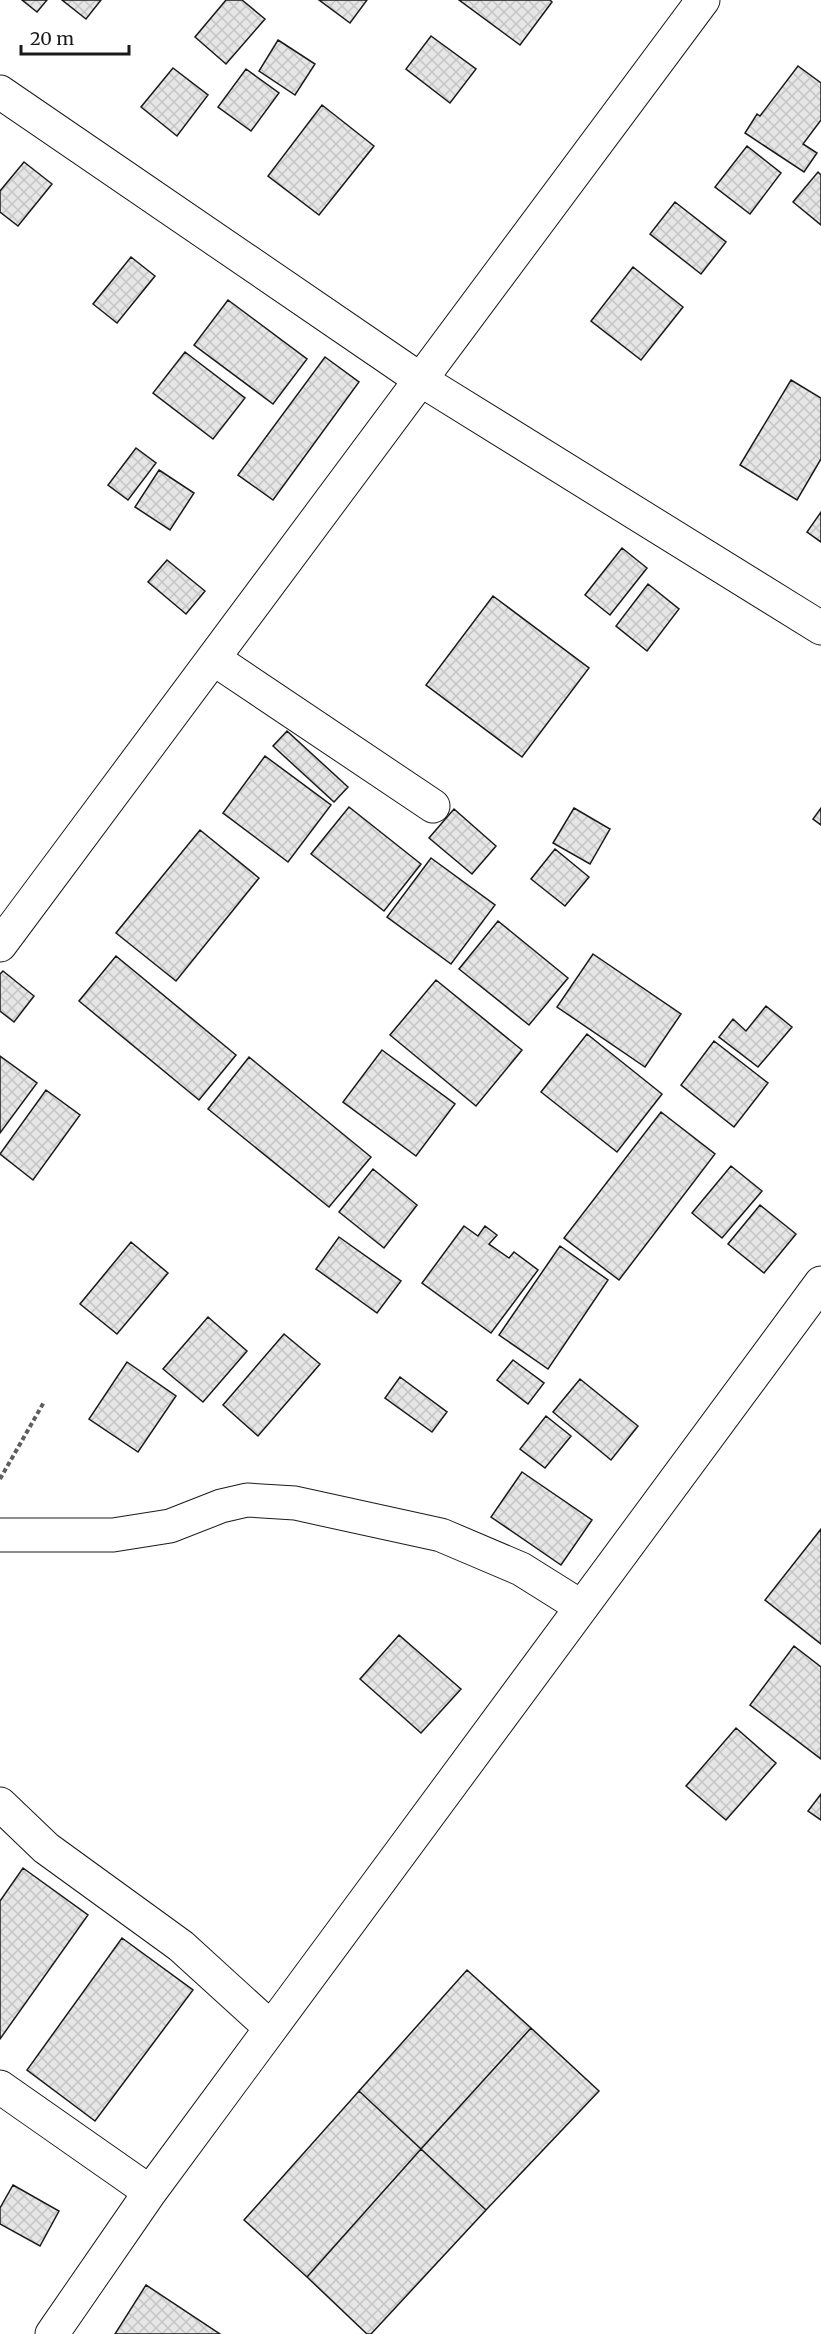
<svg xmlns="http://www.w3.org/2000/svg" width="821" height="2334" viewBox="0 0 821 2334" font-family="Merriweather,serif">
<style>
.building{fill:url(#building-cross-hatch);stroke:#1a1a1a;stroke-width:1.5}
.lines{fill:none;stroke-linecap:round;stroke-linejoin:round}
.minor-casing{stroke:#1a1a1a;stroke-width:35}
.major-casing{stroke:#1a1a1a;stroke-width:35}
.path{stroke:#5f5f5f;stroke-width:4;stroke-dasharray:4.5 3;stroke-linecap:butt}
.minor{stroke:#fff;stroke-width:33}
.major{stroke:#fff;stroke-width:33}
</style>
<defs>
<pattern id="building-cross-hatch" width="8" height="8" patternUnits="userSpaceOnUse" patternTransform="scale(1.5)"><rect width="8" height="8" fill="#e6e6e6"/><path d="M0 0l8 8M0 8l8-8" fill="none" stroke="#c5c5c5"/></pattern>
</defs>
<rect width="100%" height="100%" fill="#fff"/>
<path class="building" d="M22 0H47L37 12Z
M62 0H101L86 19Z
M226 0H242L265 19 226 64 195 37Z
M319 0H367L350 23Z
M459 0H550L552 2 520 45Z
M431 36 476 69 450 103 406 69Z
M278 40 315 64 295 95 259 71Z
M798 66 821 83V120L803 144 817 153 804 172 745 133 757 114 760 116Z
M173 68 208 95 177 136 141 107Z
M246 69 279 93 251 131 218 107Z
M322 105 374 146 319 215 268 176Z
M747 146 781 173 750 214 715 187Z
M24 162 52 184 18 226 0 212V191Z
M818 172 821 175V225L793 202Z
M675 202 726 242 701 274 650 234Z
M131 257 155 276 117 323 93 304Z
M633 267 683 307 641 360 591 321Z
M228 300 307 359 273 404 194 345Z
M185 352 245 398 213 439 153 393Z
M325 357 359 382 273 500 238 475Z
M791 380 821 398V459L797 500 740 465Z
M136 448 156 463 128 500 108 485Z
M159 470 194 493 170 530 135 507Z
M821 512V542L807 532Z
M622 548 647 568 610 615 585 595Z
M167 560 205 591 186 614 148 582Z
M648 584 679 609 647 651 616 626Z
M493 596 589 668 522 757 426 685Z
M287 731 348 787 334 802 273 746Z
M265 756 331 805 288 862 223 813Z
M349 807 421 864 384 911 311 854Z
M574 808 610 829 590 864 553 843Z
M821 808V825L813 819Z
M454 809 496 846 472 874 429 838Z
M200 830 259 878 176 981 116 933Z
M555 849 589 877 565 906 531 879Z
M431 858 495 905 451 964 387 917Z
M498 921 568 978 529 1025 459 969Z
M593 954 681 1014 645 1067 557 1007Z
M116 956 236 1055 199 1100 79 1001Z
M3 971 34 996 14 1022 0 1011V974Z
M436 980 522 1050 476 1106 390 1035Z
M766 1006 792 1027 758 1067 719 1037 733 1019 746 1031Z
M587 1034 662 1094 617 1152 541 1092Z
M714 1041 768 1083 734 1127 681 1085Z
M382 1050 455 1104 416 1156 343 1102Z
M0 1056 37 1083 0 1133Z
M249 1057 371 1157 329 1207 208 1109Z
M46 1090 80 1115 33 1180 0 1154Z
M661 1112 715 1154 619 1280 564 1238Z
M731 1166 762 1191 722 1238 692 1213Z
M373 1169 417 1205 384 1248 339 1212Z
M760 1205 796 1234 764 1273 728 1244Z
M464 1226 478 1236 485 1226 497 1235 489 1244 509 1258 514 1252 538 1270 491 1333 422 1283Z
M339 1237 401 1281 377 1313 316 1269Z
M131 1242 168 1273 117 1334 80 1304Z
M560 1246 608 1280 548 1369 499 1335Z
M208 1317 247 1351 203 1402 163 1369Z
M284 1334 320 1364 258 1436 223 1405Z
M513 1360 544 1383 528 1404 497 1380Z
M127 1362 176 1396 138 1452 89 1419Z
M400 1377 447 1412 432 1432 385 1398Z
M580 1379 638 1426 611 1460 553 1412Z
M546 1416 571 1436 545 1468 520 1449Z
M522 1472 592 1520 561 1565 491 1517Z
M821 1529V1644L765 1600Z
M399 1635 461 1689 421 1733 360 1679Z
M794 1646 821 1667V1759L750 1705Z
M736 1728 776 1763 726 1820 686 1786Z
M821 1794V1820L808 1811Z
M23 1868 88 1915 0 2039V1901Z
M122 1938 193 1990 95 2121 27 2070Z
M467 1970 531 2028 421 2149 359 2091Z
M531 2028 599 2091 486 2210 421 2149Z
M359 2091 421 2149 307 2277 244 2220Z
M421 2149 486 2210 371 2334H367L307 2277Z
M13 2185 59 2211 40 2246 0 2224V2208Z
M146 2285 220 2334H115Z"/>
<g class="lines">
<g class="minor-casing">
<path id="minor" d="M0 92 421 380 821 628
M214 659 433 806
M0 1535H113L170 1526 221 1506 247 1500 295 1503 441 1535 521 1569 580 1606
M0 1804 46 1848 181 1946 271 2028
M0 2087 150 2192
M52 2334 150 2192 821 1283"/>
</g>
<g class="major-casing">
<path id="major" d="M0 945 703 0"/>
</g>
<path class="path" d="M0 1479 44 1402"/>
<use href="#minor" class="minor"/>
<use href="#major" class="major"/>
</g>
<path d="M21 45v9h108v-9" fill="none" stroke="#1a1a1a" stroke-width="3"/>
<text x="30" y="45" font-size="18" fill="#1a1a1a" stroke="#ffffff" stroke-width="4.5" paint-order="stroke">20 m</text>
</svg>
